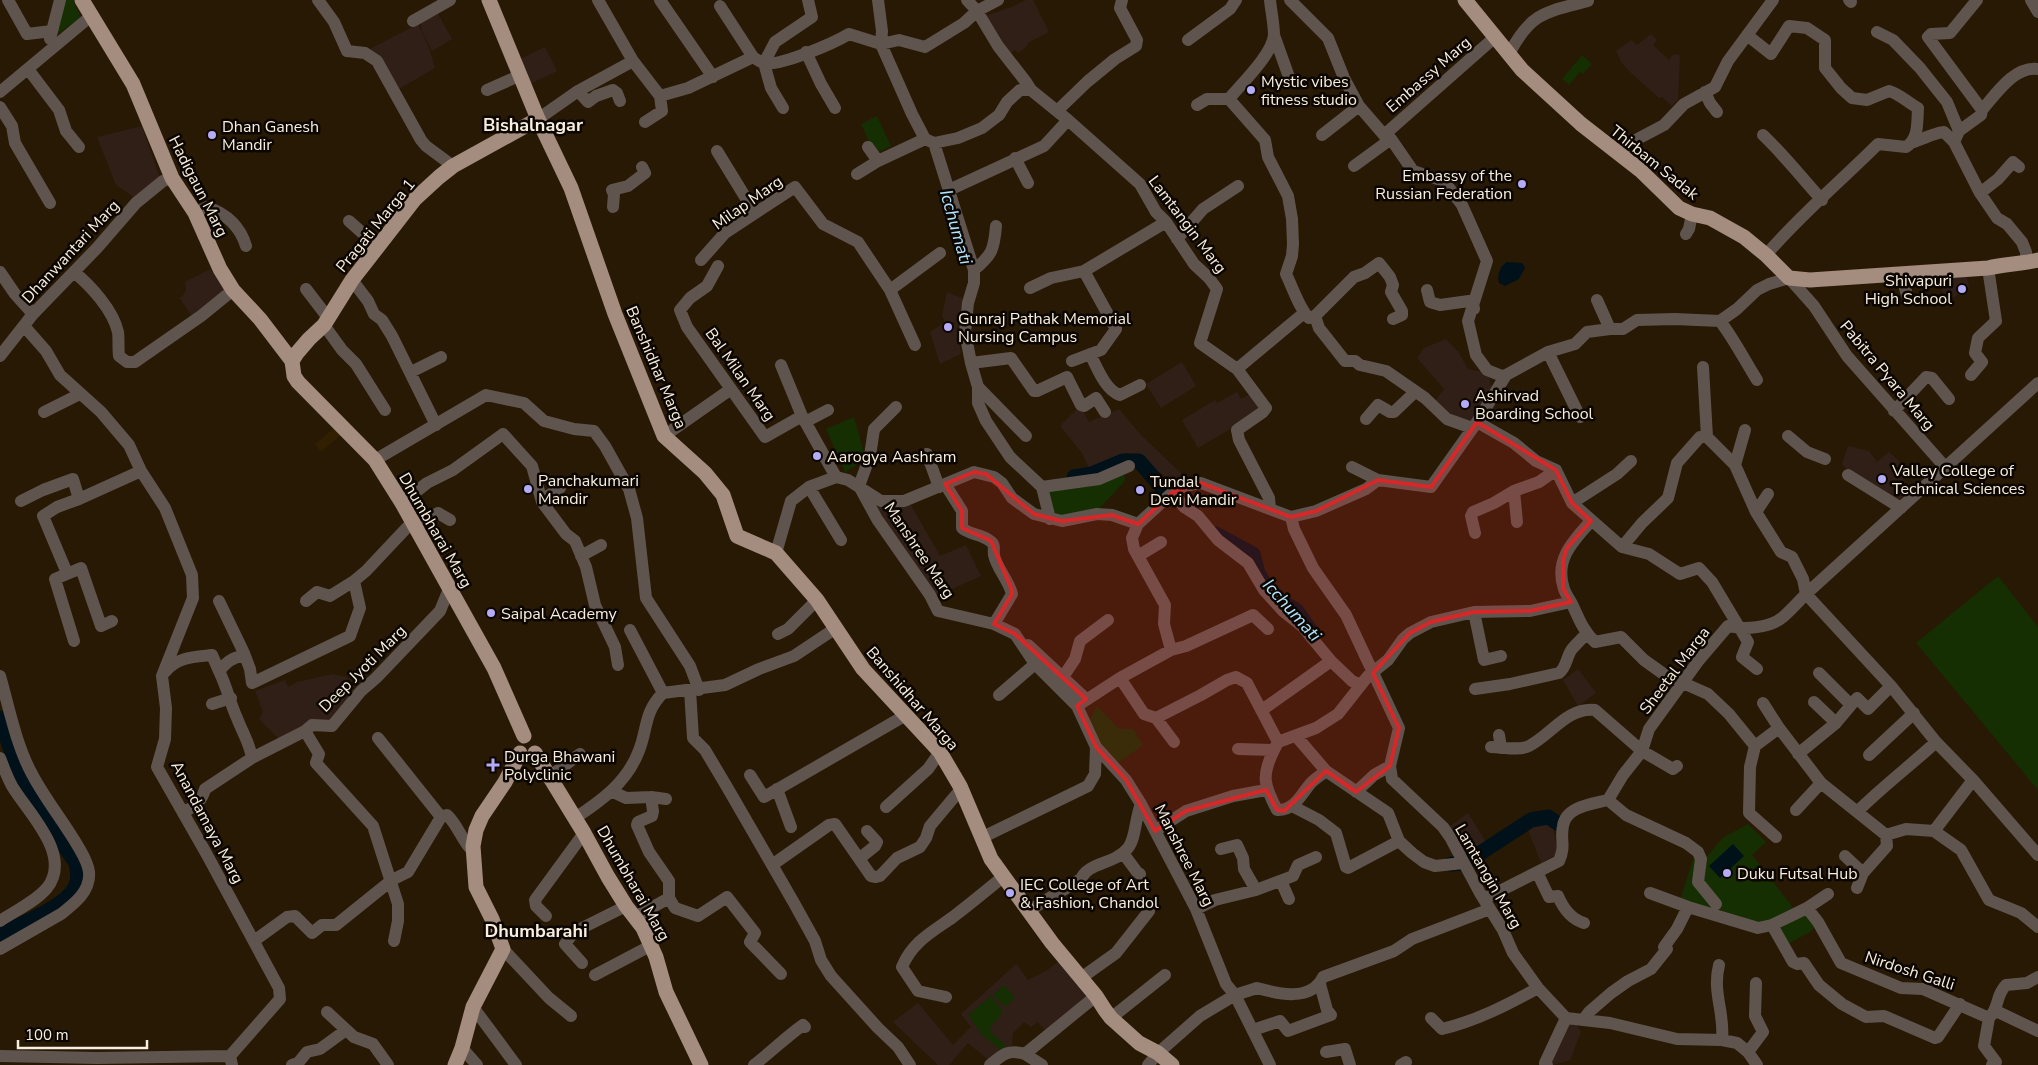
<svg xmlns="http://www.w3.org/2000/svg" width="2038" height="1065" viewBox="0 0 2038 1065" font-family="'Nunito Sans',sans-serif">
<style>
.built{fill:#311f01}
.education{fill:#301f17}
.green{fill:#152e02}
.water{fill:#011119}
.lines{fill:none;stroke-linecap:round;stroke-linejoin:round}
.river{stroke:#011119;stroke-width:15}
.minor{stroke:#60544e;stroke-width:12}
.major{stroke:#a48c7f;stroke-width:15}
.marked{fill:#d62828;fill-opacity:0.2;stroke:#d62828;stroke-width:4;stroke-linejoin:round}
.poi-dot{fill:#b5acf8;stroke:#0c0601;stroke-width:2}
.labels{text-anchor:middle;stroke-width:5;stroke-linejoin:round;paint-order:stroke}
.street-label{font-size:16px;fill:#f8eee0;stroke:#0c0601}
.poi-label{font-size:16px;fill:#f8eee0;stroke:#0c0601;text-anchor:start}
.neighbourhood-label{font-size:18px;font-weight:bold;fill:#f8eee0;stroke:#0c0601}
.water-label{font-size:18px;font-style:italic;fill:#b0e4ff;stroke:#0c0601}
</style>
<rect width="100%" height="100%" fill="#281904"/>
<path class="built" d="M334 428 341 435 321 452 315 444Z"/>
<path class="education" d="M1026 0H1033L1049 32 1029 42 1025 48 1018 53 1015 50 1007 56 982 17 1014 6Z
M438 14 452 39 432 51 422 31 420 19Z
M418 24 429 48 435 68 397 90 381 61 370 49Z
M1651 34 1657 40 1653 45 1669 60 1672 55 1677 54 1680 56 1678 100 1672 106 1662 97 1659 98 1630 72 1621 62 1616 51 1631 40 1637 45Z
M545 47 557 71 530 84 520 59Z
M142 126 161 181 135 198 116 185 97 137Z
M210 269 228 292 193 318 179 297H182L186 290 185 282Z
M1966 272 1969 287 1951 299 1944 295 1940 286 1939 275Z
M947 292 964 299 957 328 961 354 940 364 930 332 942 324H955L954 322H945L942 316Z
M1446 339 1459 353 1468 369 1488 373 1492 390 1472 425 1430 408 1444 389 1417 358 1424 348Z
M1182 362 1196 386 1161 408 1146 384Z
M1237 392 1241 399 1251 394 1261 411 1198 448 1182 420 1215 400 1217 403Z
M1080 406 1089 422 1119 409 1142 436 1185 477 1173 484 1143 458 1127 453 1100 465 1089 468 1082 453 1060 426Z
M1848 446 1869 451 1877 462 1889 452 1911 472 1899 485 1907 493 1897 504 1847 470 1842 464Z
M906 503 911 505 940 556 966 545 981 576 934 597 877 507Z
M1578 669 1596 693 1578 706 1563 680Z
M333 674 347 677 355 692 333 719 282 742 259 719 263 712 255 691 285 680 288 687 297 682Z
M1468 813 1489 847 1466 860 1449 827Z
M1543 818 1552 821 1558 854 1541 863 1526 825Z
M1062 959 1090 1000 1048 1034 1038 1022 1031 1027 1024 1022 1013 1033 1012 1045 991 1062 968 1043 949 1065H938L893 1022 918 1003 953 1045 971 1027 961 1014 1016 964 1028 980 1046 971Z
M1576 1024 1581 1032 1570 1060 1553 1065 1551 1057 1565 1025Z"/>
<path class="green" d="M65 0H73L81 18 53 37Z
M1582 55 1592 64 1583 74 1580 72 1569 85 1562 79Z
M877 116 891 146 875 154 861 124Z
M854 417 866 460 845 472 826 429Z
M1124 471 1125 481 1097 511 1068 518 1052 512 1045 492Z
M1998 576 2038 627V790L1916 643Z
M1097 706 1119 729H1133L1143 745 1117 764 1103 750 1088 723Z
M1748 824 1766 842 1752 855 1795 910 1758 926 1721 910 1680 900 1695 853 1707 856 1724 837Z
M1807 914 1816 926 1810 932 1788 944 1779 928Z
M1004 985 1015 998 1005 1007 993 995Z
M991 996 1003 1012 990 1028 991 1032 1006 1046 1002 1051 981 1034 968 1015Z"/>
<path class="water" d="M1507 262 1522 263 1525 268 1519 279 1505 286 1499 283C1497 275 1500 266 1507 262Z
M1733 844 1744 856 1720 878 1709 866Z"/>
<g class="lines">
<path class="river" d="M1074 477 1092 474 1123 461H1139L1164 490
M1216 534 1253 554 1258 573 1264 583 1279 600 1297 611 1313 634
M0 718 21 780 36 805 76 863C77 869 79 876 77 882 71 906 21 923 0 934
M1451 864 1465 863 1531 820 1548 817 1562 826"/>
<path class="minor" d="M8 0 27 34 52 31
M318 0 334 22 347 51 365 53 377 61 421 140 426 146 453 166
M598 0 633 61
M660 0 713 77
M878 0 882 31 881 44 912 114 925 139 934 143 974 270V283L968 303 965 332 971 363 978 387V403L986 421 1010 457 1042 487 1050 519
M967 0 977 11 998 46 1026 82 1031 90 1068 120 1140 184 1156 212 1166 222 1194 264 1209 278 1217 289 1200 343 1237 369 1266 408 1263 412 1237 430 1239 440 1269 498 1270 508
M1270 0C1271 11 1274 24 1274 35 1272 55 1242 83 1229 99L1265 140 1268 157 1288 196 1292 219 1293 244 1292 256 1286 274C1292 286 1300 310 1309 318L1315 316 1319 328 1345 361H1355L1360 365 1386 371 1425 398 1447 419 1472 428
M1290 0 1328 38 1344 78 1359 106 1384 135 1391 139 1413 171 1444 181 1462 205 1487 261 1468 321 1476 355 1487 370 1502 376 1506 375
M1849 0 1851 2
M1977 0 1950 33 1931 34 1928 37 1982 110
M2031 0 2038 12
M720 6 753 57
M413 21 450 0
M1877 32 1893 40 1920 68 1947 102 1959 131
M1274 35 1289 77
M1747 35 1771 54 1789 26 1807 28 1825 40V68L1841 88 1852 98 1867 100 1889 91C1900 94 1908 103 1918 108 1917 123 1919 138 1906 147L1878 144C1841 181 1800 215 1766 255
M50 39 60 0
M1188 40 1230 9 1236 0
M806 52 821 84 835 108
M1509 54C1531 12 1546 12 1588 1
M28 69 59 110 66 131 79 147
M487 90 521 75
M578 91 588 102 596 96 613 90 617 93 620 101
M0 92 91 16
M1705 92 1710 103 1717 112
M1197 105 1207 99H1229
M0 107 12 126 15 143 50 203
M783 108 771 88 764 63 775 42 812 17 808 0
M1057 111 1087 82 1115 59 1136 46 1137 40 1120 8 1122 0
M538 119 578 91 633 61 660 96 688 88 753 57C756 59 760 62 764 63 779 67 834 43 849 34L881 44 899 40 925 47 964 23 977 11 998 0
M645 122 662 111 660 96
M1322 135 1359 106
M1384 135 1494 38
M1763 135C1784 155 1802 178 1822 200
M934 143 958 138 982 128 999 115 1007 102 1020 90H1031
M1911 143C1920 140 1937 132 1944 132L1954 142
M868 147 878 161 925 139
M717 151 755 213
M1619 154 1630 143 1664 125 1684 104 1715 87 1728 61 1773 0
M1015 158 1028 183
M1354 166 1391 139
M857 174 878 161
M949 190 1044 146 1068 120
M1980 193 1998 179 2013 162 2019 167
M613 207 614 194 612 190 628 186 645 173 642 167
M195 213 207 207C227 214 240 226 246 246
M349 221 377 246
M1686 234 1689 229 1692 214
M1177 239 1203 209 1238 186
M701 260 725 233 795 187 823 224 858 242 890 290 915 345
M2026 263V252L2022 242 2007 224 1997 218 1980 193 1954 142 1959 131 1981 115 1982 110C1996 94 2014 66 2038 69
M718 266 707 286 690 298 680 310 687 327 765 437 802 416 836 477
M974 270C992 255 994 250 996 226
M0 272 15 294 33 314
M74 272C91 286 113 310 118 332 119 339 118 348 119 356L127 362H135L142 357 201 316 233 290
M1901 274 1907 295
M352 280 368 301 374 314 382 320 392 336 436 425
M1030 288 1051 278 1084 271 1166 222
M306 289 329 319
M890 290 940 253
M1427 290 1430 302 1440 305 1469 301 1473 303 1474 309
M1597 300 1610 329
M1315 316 1354 277 1365 273 1379 263 1390 277 1393 285 1391 292 1402 311V315L1393 319
M1720 321C1734 339 1745 361 1757 380
M324 325 342 350 356 364 385 410
M24 326 46 351 60 375 101 412 129 445 141 471 165 508 192 575 193 598 162 676 166 708 165 739 157 767 206 853 279 988 280 999 230 1056 232 1065
M1548 352 1580 417
M1090 354C1097 367 1105 390 1120 395L1140 385
M0 356 33 314 97 248 136 203 163 181 172 178
M1072 361 1101 350 1116 329 1084 271
M971 363 1011 358 1034 391H1037L1067 377 1081 405 1084 406 1096 398 1105 412
M781 365 802 416
M1703 367 1707 437
M1237 369 1304 313
M411 372 441 357
M1971 375 1982 362 1975 353 1978 338 1996 321 1988 268
M978 387 1026 436
M896 407 874 429 870 456 859 486 877 519 930 595 938 611 994 624 1015 634 1035 664 1077 706 1096 747 1126 780 1141 804 1196 909 1226 984 1235 995 1270 1065
M1894 411 1926 377 1932 378 1949 399
M44 412 80 394
M1366 419 1378 405 1390 412H1394L1415 392
M805 422 828 410
M1477 422 1514 443 1536 461 1556 470
M664 436 731 389
M1788 436 1807 452 1825 459
M927 454 939 487
M375 460 486 395 524 403 544 421 574 429 594 431 605 446 629 489 637 518 646 598 690 666 699 690
M1735 465 1745 430
M1352 467 1378 480
M1556 470 1572 503 1622 547 1649 554 1680 574 1699 568 1712 582 1748 642 1742 657 1757 669
M1848 475 1901 508
M945 484 962 511V528C970 535 982 534 990 541 996 545 993 549 994 555 996 567 1009 581 1012 594L994 624
M809 487 841 540
M1042 487 1099 479 1129 466
M1514 491 1517 522
M1173 492 1184 507 1198 516 1218 540 1248 563 1264 590 1283 611 1302 626 1331 661 1352 681 1361 685
M542 500 560 488
M21 501 43 490 73 479 79 499 141 471
M402 503 427 483 453 470 503 434 532 466 542 502 566 534 575 541 586 567 595 605 615 647 618 665
M1572 503 1617 474 1631 461
M1756 512 1768 494
M1291 517 1294 529 1313 568 1346 615 1399 728 1390 766 1392 779 1443 827 1450 837 1480 893 1503 930 1513 953 1538 988 1566 1018
M1591 521C1573 541 1554 560 1564 589 1566 595 1570 600 1573 606 1579 619 1584 632 1595 642L1621 637 1644 660 1665 675 1708 694 1729 714 1755 746 1779 728 1821 783 1886 835 1906 829 1934 831 1961 850 1989 900 2021 913 2038 927
M1138 524 1132 538 1134 549 1165 605 1164 624 1171 650
M416 525 438 513 450 520
M1475 533 1471 516 1473 512 1494 503 1514 491 1539 482 1556 470
M1622 547 1642 523 1668 498 1677 463 1700 437H1707L1735 465 1756 512 1781 552 1792 557 1803 579 1806 594 1891 686 1936 742 1973 780 2038 855
M776 553 791 501 809 487 836 477 848 480 881 501H904L974 472 994 477 1002 483 1012 498 1034 514 1062 521 1097 514 1112 515 1138 524 1173 492 1184 486 1201 483 1291 517 1316 511 1366 489 1378 480 1431 487 1477 422 1506 375 1548 352 1575 344 1587 332 1610 329H1623L1637 320 1675 319 1720 321 1737 309 1757 290 1769 284 1789 278 1814 306 1847 356 1945 467
M581 556 601 545
M1138 556 1161 542
M67 573 43 516 57 507 79 499
M219 601 244 653
M306 601 317 592 330 596 354 581
M1474 612 1484 660 1501 656
M630 630 663 693
M778 634 788 629 817 600
M74 641 55 579 81 568 101 626 112 621
M1028 645 1086 699
M219 671C227 687 230 703 237 718 243 734 249 741 252 758
M165 672C177 657 194 657 212 655L219 671C226 663 232 657 243 656L244 653 250 669 252 683 350 636 360 608 354 581 366 571 414 520
M1819 673 1851 705
M0 676C9 707 16 745 32 774 45 799 64 822 79 848 83 855 88 863 89 872 91 891 74 904 61 914L0 949
M1063 677 1075 659 1080 641 1108 620
M1120 678 1144 714 1156 718 1201 695 1227 680 1236 677 1247 683 1278 742
M1475 689 1510 684 1559 673C1567 667 1566 657 1572 649 1576 644 1582 639 1586 634
M690 690 693 738 705 750 727 787 794 903 815 941 821 960 831 976 878 1028 898 1047 910 1065
M999 695 1035 664
M1814 702 1836 723
M1763 703 1779 728
M212 704 231 698
M1077 706 1120 678 1171 650 1186 646 1253 615 1268 629
M1262 710 1331 661
M1156 718 1174 742
M305 731 319 754 316 763 373 826 398 904V921L394 941
M1499 735 1501 748
M1296 736 1326 771 1388 813 1399 841 1412 853 1424 862 1435 866 1463 863
M378 738 441 817
M1755 746 1750 767 1749 813 1776 837
M1491 747C1502 747 1519 751 1529 746 1551 735 1567 707 1595 710L1642 751 1673 769 1677 766
M1238 749 1274 750 1278 742 1316 728 1338 714 1368 676 1388 660 1403 639 1410 633 1431 622 1474 612 1530 611 1571 602
M1274 750C1261 776 1264 785 1277 810 1294 811 1301 795 1310 784 1314 779 1321 775 1326 771
M1798 754 1836 723 1857 698 1868 709 1891 686
M1869 755 1914 713
M0 758C4 768 7 777 12 786 28 813 73 855 47 888 35 902 15 911 0 921
M750 775 764 797 906 715
M549 777 580 754
M777 789 791 827
M611 791 626 798 651 797 666 799
M1356 792 1374 775 1390 766
M651 797 653 811 652 816 638 822 637 825 649 852 669 881V898L675 908 698 916 727 897 755 933 750 942 781 974
M1608 800 1626 815 1686 843 1698 852 1701 859 1698 882 1716 904
M1292 806 1319 820 1336 833 1346 867 1348 868 1399 841
M886 807 928 769 940 752
M1796 810 1821 783
M1857 812C1882 787 1910 766 1936 742
M183 813C194 806 202 802 205 789L252 758 305 731 312 725 332 726 361 691 376 678 440 611 449 589
M575 818C601 801 626 783 638 753 648 730 643 713 663 693L725 685 759 669 794 656 836 628
M1155 831 1186 811 1233 796 1266 790
M1934 831 1973 780
M981 838 1088 786 1095 774 1096 747
M1221 849 1237 845 1243 858 1244 869 1256 890
M1123 853 1137 872 1140 874
M1845 856 1863 873
M860 858 875 846 877 842 867 831
M772 865 829 825 835 824 871 876 876 877 880 876 897 858 920 847 926 838 930 826 961 789
M1537 872 1549 897 1558 896C1563 908 1571 919 1584 923
M1281 881 1289 899
M1857 888 1863 873 1887 846 1886 835
M1650 893 1688 907 1758 928 1772 925 1793 962 1797 964 1804 963 1819 985 1842 1004 1866 1017 1884 1016 1935 1038 1938 1037 1960 1004
M1484 899 1559 861C1566 845 1560 841 1563 826 1566 806 1593 804 1608 800L1623 775 1642 751 1649 729 1699 660 1728 626C1744 630 1770 628 1783 617 1791 610 1798 602 1806 594L2038 383
M1807 908 1818 922 1841 963 1901 988 1923 989 1989 1018C2000 1007 1995 996 2006 985L2027 983 2038 977
M1196 909 1215 900 1256 890 1293 876 1298 865 1316 857
M1030 910 1081 879C1088 862 1114 865 1128 848 1136 838 1135 818 1141 804
M546 916 536 906 535 900 584 833
M635 917 669 898
M1772 925 1807 908 1828 894
M254 941 287 917 295 916 312 933 322 925H336L392 880 408 872 441 817 447 815C456 823 461 837 469 847L473 846
M503 949 549 998 571 1016
M582 963 565 944 574 932 626 906
M1719 965C1712 993 1725 1013 1722 1040
M595 975 652 945
M1081 978 1116 953 1149 911
M946 997 918 991 902 967C912 942 932 932 953 917 970 904 987 890 1004 876
M473 1007 516 1065
M1996 1011 2038 1031
M327 1012 354 1037 373 1044 388 1065
M1111 1018 1165 975
M1431 1018 1442 1029C1476 1021 1507 1005 1538 988
M1566 1018 1610 1023 1677 1039 1722 1040 1737 1043 1748 1052 1757 1065
M1989 1018 1984 1046 1996 1062 1992 1065
M1583 1020 1589 1012 1611 993 1628 981 1651 969 1667 949 1664 947 1677 929 1688 907
M1253 1030 1280 1021 1288 1031 1331 1015 1327 1010 1320 984
M462 1048 477 1065
M1326 1052 1345 1049 1350 1065
M1748 1052 1763 1032 1755 1016 1756 983
M1025 1054 1042 1065
M0 1056 97 1058 230 1056
M292 1065 298 1063 307 1052 320 1049 346 1030
M754 1065C771 1052 786 1037 803 1025L805 1027
M990 1065C1003 1054 1008 1049 1025 1054L1096 996
M1148 1065 1158 1053 1200 1016 1235 995 1257 988C1278 994 1311 1002 1323 977L1394 951 1412 939 1490 909
M1401 1065 1406 1062
M1547 1065 1545 1063 1566 1018"/>
<path class="major" d="M82 0 133 84 172 178 195 213 220 269 233 290 260 319 292 361 294 376 298 382 375 460 402 503 494 668 524 736
M489 0 538 119 571 188 615 314 664 436 705 473 723 495 737 536 776 553 817 600 863 669 940 752 960 786 991 859 1052 943 1096 996 1105 1010 1111 1018 1139 1043 1158 1053 1172 1065
M1465 0 1522 70 1581 124 1640 170 1679 208 1692 214 1710 218 1744 237 1766 255 1789 278 1810 280 1988 268C2005 264 2021 264 2038 260
M292 361 297 353 309 339 324 325 352 280 415 199 439 177 453 166 538 119
M535 753 584 833 608 877 626 906 643 928 656 957 666 992 701 1065
M455 1065 462 1048 473 1007 503 949 492 919 476 887 473 846 476 830 482 816 505 782 520 753"/>
</g>
<path class="marked" d="M1477 422 1556 470 1572 503 1591 521 1567 548 1563 560V588L1571 602 1530 611 1474 612 1431 622 1410 633 1373 673 1399 728 1390 766 1356 792 1326 771 1284 811 1277 810 1266 790 1186 811 1155 831 1126 780 1096 747 1077 706 1086 699 1015 634 994 624 1012 594 1011 588 991 541 962 528V511L945 484 974 472 986 474 1034 514 1062 521 1112 515 1138 524 1173 492 1201 483 1291 517 1316 511 1378 480 1431 487Z"/>
<g class="poi-dot">
<circle cx="1251" cy="90" r="5"/>
<circle cx="212" cy="135" r="5"/>
<circle cx="1522" cy="184" r="5"/>
<circle cx="1962" cy="289" r="5"/>
<circle cx="948" cy="327" r="5"/>
<circle cx="1465" cy="404" r="5"/>
<circle cx="817" cy="456" r="5"/>
<circle cx="1882" cy="479" r="5"/>
<circle cx="528" cy="489" r="5"/>
<circle cx="1140" cy="490" r="5"/>
<circle cx="491" cy="613" r="5"/>
<path d="M490.5 757.5h5v5h5v5h-5v5h-5v-5h-5v-5h5z"/>
<circle cx="1727" cy="873" r="5"/>
<circle cx="1010" cy="893" r="5"/>
</g>
<g class="labels">
<g class="street-label">
<text transform="translate(1428 74) rotate(-41)" y="6">Embassy Marg</text>
<text transform="translate(1655 162) rotate(39)" y="6">Thirbam Sadak</text>
<text transform="translate(199 186) rotate(63)" y="6">Hadigaun Marg</text>
<text transform="translate(747 202) rotate(-35)" y="6">Milap Marg</text>
<text transform="translate(1188 224) rotate(53)" y="6">Lamtangin Marg</text>
<text transform="translate(375 225) rotate(-51)" y="6">Pragati Marga 1</text>
<text transform="translate(70 251) rotate(-47)" y="6">Dhanwantari Marg</text>
<text transform="translate(657 367) rotate(67)" y="6">Banshidhar Marga</text>
<text transform="translate(741 374) rotate(55)" y="6">Bal Milan Marg</text>
<text transform="translate(1888 375) rotate(50)" y="6">Pabitra Pyara Marg</text>
<text transform="translate(436 530) rotate(60)" y="6">Dhumbharai Marg</text>
<text transform="translate(920 550) rotate(56)" y="6">Manshree Marg</text>
<text transform="translate(362 668) rotate(-45)" y="6">Deep Jyoti Marg</text>
<text transform="translate(1674 670) rotate(-53)" y="6">Sheetal Marga</text>
<text transform="translate(913 698) rotate(49)" y="6">Banshidhar Marga</text>
<text transform="translate(208 822) rotate(62)" y="6">Anandamaya Marg</text>
<text transform="translate(1185 855) rotate(63)" y="6">Manshree Marg</text>
<text transform="translate(1489 876) rotate(60)" y="6">Lamtangin Marg</text>
<text transform="translate(634 883) rotate(60)" y="6">Dhumbharai Marg</text>
<text transform="translate(1910 970) rotate(18)" y="6">Nirdosh Galli</text>
</g>
<g class="poi-label">
<text x="1261" y="87">Mystic vibes<tspan x="1261" dy="18">fitness studio</tspan></text>
<text x="222" y="132">Dhan Ganesh<tspan x="222" dy="18">Mandir</tspan></text>
<text x="1512" y="181" text-anchor="end">Embassy of the<tspan x="1512" dy="18">Russian Federation</tspan></text>
<text x="1952" y="286" text-anchor="end">Shivapuri<tspan x="1952" dy="18">High School</tspan></text>
<text x="958" y="324">Gunraj Pathak Memorial<tspan x="958" dy="18">Nursing Campus</tspan></text>
<text x="1475" y="401">Ashirvad<tspan x="1475" dy="18">Boarding School</tspan></text>
<text x="827" y="462">Aarogya Aashram</text>
<text x="1892" y="476">Valley College of<tspan x="1892" dy="18">Technical Sciences</tspan></text>
<text x="538" y="486">Panchakumari<tspan x="538" dy="18">Mandir</tspan></text>
<text x="1150" y="487">Tundal<tspan x="1150" dy="18">Devi Mandir</tspan></text>
<text x="501" y="619">Saipal Academy</text>
<text x="504" y="762">Durga Bhawani<tspan x="504" dy="18">Polyclinic</tspan></text>
<text x="1737" y="879">Duku Futsal Hub</text>
<text x="1020" y="890">IEC College of Art<tspan x="1020" dy="18">&amp; Fashion, Chandol</tspan></text>
</g>
<g class="neighbourhood-label">
<text x="533" y="131">Bishalnagar</text>
<text x="536" y="937">Dhumbarahi</text>
</g>
<g class="water-label">
<text transform="translate(956 227) rotate(74)" y="6">Icchumati</text>
<text transform="translate(1292 610) rotate(48)" y="6">Icchumati</text>
</g>
</g>
<path d="M18 1040v8h129v-8" fill="none" stroke="#f8eee0" stroke-width="2.5"/>
<text x="25" y="1040" font-size="15" fill="#f8eee0" stroke="#0c0601" stroke-width="4" paint-order="stroke">100 m</text>
</svg>
